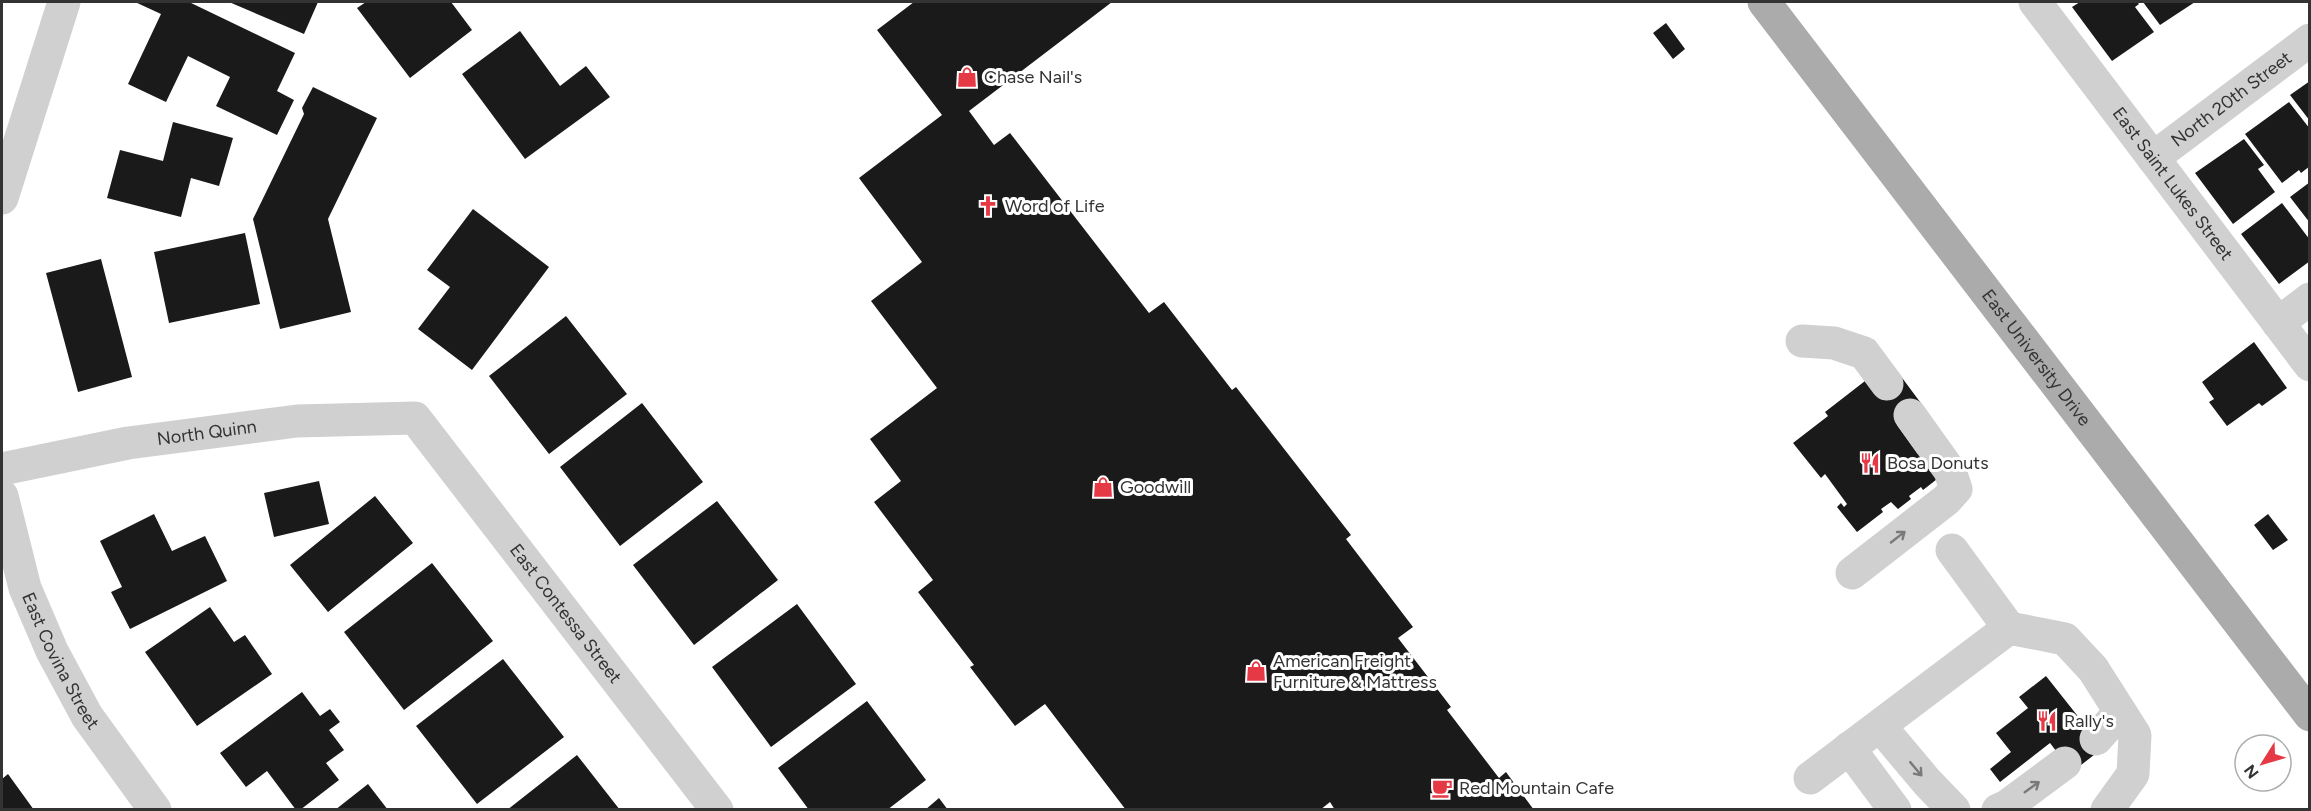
<svg xmlns="http://www.w3.org/2000/svg" width="2311" height="811" viewBox="0 0 2311 811" font-family="Figtree,sans-serif">
<style>
.building{fill:#1a1a1a}
.lines{fill:none;stroke-linecap:round;stroke-linejoin:round}
.minor{stroke:#d0d0d0;stroke-width:33}
.major{stroke:#ababab;stroke-width:33}
.oneway{stroke:#7a7a7a}
.labels{text-anchor:middle;stroke-width:6;stroke-linejoin:round;paint-order:stroke}
.poi-label{font-size:18px;fill:#333;stroke:#fff;text-anchor:start}
.street-label{font-size:18px;fill:#333;stroke:#fff}
</style>
<rect width="100%" height="100%" fill="#fff"/>
<path class="building" d="M135 2H189L295 53 277 91 294 100 277 135 216 106 230 77 188 56 166 102 128 84 161 14Z
M229 2H318L304 34Z
M366 2H451L472 30 410 78 357 8Z
M914 2H1112L969 111 994 145 1010 133 1149 313 1164 302 1232 390 1236 387 1351 535 1346 539 1413 627 1398 638 1451 707 1447 710 1499 778 1506 772 1534 810H1335L1330 802 1320 810H1126L1045 704 1015 726 970 667 974 665 918 592 933 580 874 502 901 481 870 439 937 388 871 301 922 262 859 178 942 115 877 30Z
M2080 2H2137L2139 4 2135 7 2154 32 2112 61 2072 7Z
M2143 2H2195L2160 25Z
M1666 23 1685 49 1673 59 1653 33Z
M520 31 560 86 586 66 610 97 525 159 462 74Z
M2310 81V121L2290 95Z
M313 87 377 118 328 219 351 312 280 329 253 219 304 114 302 108Z
M2289 102 2310 129V166L2301 173 2299 170 2282 183 2245 134Z
M173 122 233 138 219 186 191 178 181 217 107 198 120 150 163 161Z
M2244 139 2264 165 2258 169 2275 192 2233 224 2195 173Z
M2310 182V223L2290 197Z
M2282 203 2310 240V261L2279 284 2241 234Z
M473 209 549 267 472 370 418 329 450 287 427 270Z
M245 233 260 304 169 323 154 252Z
M101 259 132 377 78 392 46 273Z
M566 316 627 394 549 454 489 376Z
M2254 342 2287 388 2262 406 2259 403 2227 426 2209 402 2214 399 2202 382Z
M1900 375 1923 406 1897 425 1917 453 1941 476 1923 490 1921 487 1909 496 1911 499 1898 509 1891 502 1881 509 1883 512 1857 532 1837 507 1841 503 1844 507 1847 504 1825 474 1821 478 1793 443 1828 416 1825 412 1865 381Z
M642 403 703 482 620 546 560 467Z
M319 481 329 524 274 537 264 493Z
M375 496 413 543 328 612 290 565Z
M717 501 778 580 694 645 633 565Z
M154 514 172 551 205 536 227 581 130 629 111 592 122 587 100 541Z
M2268 514 2288 540 2273 550 2254 525Z
M432 563 493 641 404 710 344 632Z
M797 604 856 684 771 747 712 667Z
M210 607 234 642 245 635 272 674 197 726 145 652Z
M503 659 564 737 477 804 416 726Z
M2046 676 2103 748 2072 772 2050 743 2000 782 1990 769 2011 752 1996 733 2028 708 2019 697Z
M302 692 320 716 330 709 340 722 329 730 344 750 326 763 339 780 300 810H296L267 771 246 787 220 753Z
M867 701 926 780 887 810H809L778 768Z
M577 755 620 810H507Z
M8 774 34 810H2V779Z
M368 784 388 810H335Z
M939 798 948 810H925Z"/>
<g class="lines">
<g class="minor">
<path id="s1" d="M2035 2 2310 365"/>
<path id="s2" d="M2153 158 2310 40"/>
<path d="M2 198 64 2"/>
<path d="M2278 323 2310 299"/>
<path d="M1802 341 1834 343 1864 353 1887 384"/>
<path id="s3" d="M2 469 128 443 297 421 415 418 717 810"/>
<path id="s4" d="M2 496 25 588 52 651 87 716 155 810"/>
<path d="M1952 550 2009 628"/>
<path d="M1852 573 1946 500 1956 489 1950 471 1910 415"/>
<path d="M1880 726 1927 782 1954 810"/>
<path d="M2096 739 2120 712"/>
<path d="M1849 748 1895 810"/>
<path d="M1810 778 2009 628 2065 639 2093 669 2135 735 2133 774 2107 810"/>
<path d="M1998 810 2007 806 2065 763"/>
</g>
<path class="major" id="s5" d="M1764 2 2310 715"/>
</g>
<defs><path id="oneway-shaft" d="M-6 0H5M1.5-3L5.5 0L1.5 3" fill="none" stroke-width="1.6" stroke-linecap="round" stroke-linejoin="round" transform="scale(1.5)"/></defs>
<g class="oneway">
<use href="#oneway-shaft" transform="translate(1898 537) rotate(-38)"/>
<use href="#oneway-shaft" transform="translate(1916 769) rotate(50)"/>
<use href="#oneway-shaft" transform="translate(2032 787) rotate(-36)"/>
</g>
<defs>
<g id="shop-bare" transform="scale(1.62)"><path d="M-5-2.5h2.3a2.7 3.5 0 0 1 5.4 0H5L5.5 6h-11ZM-1.5-2.5h3a1.5 2.3 0 0 0-3 0Z" fill="#e63946" stroke="#fff" stroke-width="2.5" paint-order="stroke"/></g>
<g id="church-bare" transform="scale(1.62)"><path d="M-1.2-6h2.4v3.5h3.3v2.4h-3.3V6h-2.4V-.1h-3.3v-2.4h3.3Z" fill="#e63946" stroke="#fff" stroke-width="2.5" paint-order="stroke"/></g>
<g id="restaurant-bare" transform="scale(1.62)"><path d="M-5-6h1v4h1v-4h1v4h1v-4h1v5L-1.5 .5V6h-2V.5L-5-1ZM5-6V6H3V1.5H1.5Q1.5-4 5-6Z" fill="#e63946" stroke="#fff" stroke-width="2.5" paint-order="stroke"/></g>
<g id="cafe-bare" transform="scale(1.62)"><path d="M-5.5-4.5H6V0H3Q3 3.5 0 3.5H-2.5Q-5.5 3.5-5.5 0ZM3-3.2v2h1.7v-2ZM-6 4.5H4V6H-6Z" fill="#e63946" stroke="#fff" stroke-width="2.5" paint-order="stroke"/></g>
</defs>
<g fill-rule="evenodd">
<use href="#shop-bare" x="967" y="77"/>
<use href="#church-bare" x="988" y="206"/>
<use href="#restaurant-bare" x="1870" y="463"/>
<use href="#shop-bare" x="1103" y="487"/>
<use href="#shop-bare" x="1256" y="671"/>
<use href="#restaurant-bare" x="2047" y="721"/>
<use href="#cafe-bare" x="1442" y="788"/>
</g>
<g class="labels">
<g class="poi-label">
<text x="984" y="83">Chase Nail's</text>
<text x="1005" y="212">Word of Life</text>
<text x="1887" y="469">Bosa Donuts</text>
<text x="1120" y="493">Goodwill</text>
<text x="1273" y="667">American Freight<tspan x="1273" dy="21">Furniture &amp; Mattress</tspan></text>
<text x="2064" y="727">Rally's</text>
<text x="1459" y="794">Red Mountain Cafe</text>
</g>
<g class="street-label">
<text dy="6" stroke="none"><textPath href="#s2" startOffset="98">North 20th Street</textPath></text>
<text dy="6" stroke="none"><textPath href="#s1" startOffset="228">East Saint Lukes Street</textPath></text>
<text dy="6" stroke="none"><textPath href="#s5" startOffset="448">East University Drive</textPath></text>
<text dy="6" stroke="none"><textPath href="#s3" startOffset="208">North Quinn</textPath></text>
<text dy="6" stroke="none"><textPath href="#s3" startOffset="664">East Contessa Street</textPath></text>
<text dy="6" stroke="none"><textPath href="#s4" startOffset="176">East Covina Street</textPath></text>
</g>
</g>
<rect width="2311" height="811" fill="none" stroke="#333333" stroke-width="6"/>
<g transform="translate(2263 763) rotate(233)"><circle r="28" fill="#ffffff" stroke="#adadad" stroke-width="1.5"/>
<path d="M0-4.5L10 22L0 15L-10 22Z" fill="#e63946"/>
<text y="-9" font-size="16" font-weight="bold" text-anchor="middle" fill="#333333">N</text>
</g>
</svg>
